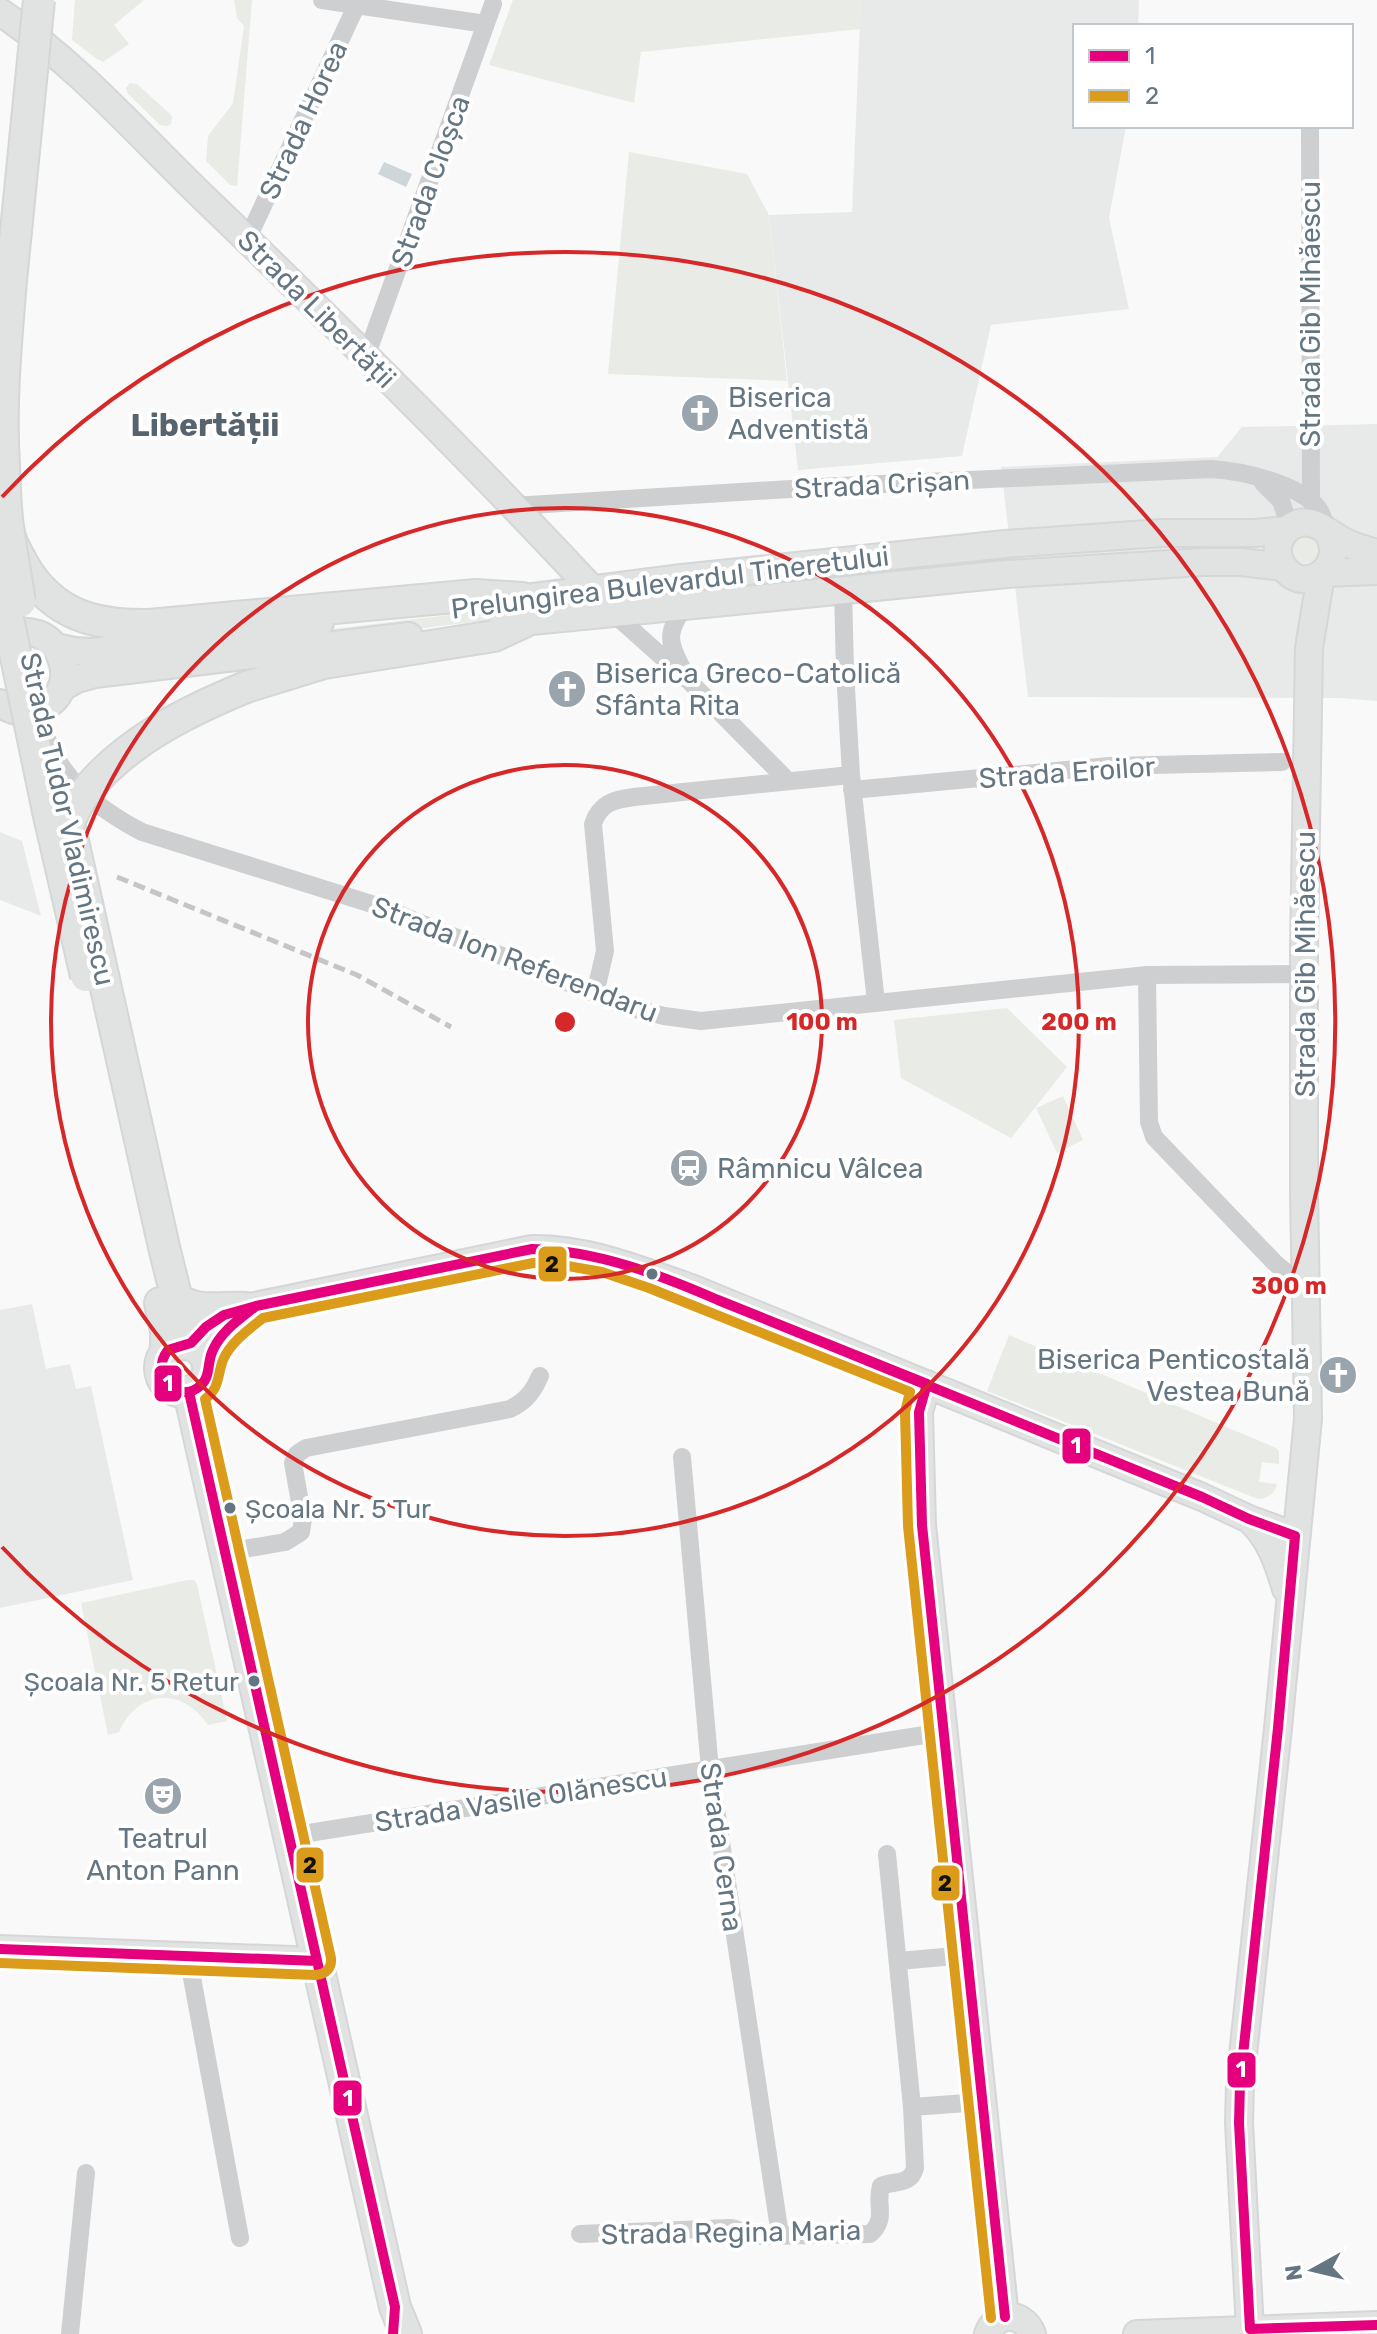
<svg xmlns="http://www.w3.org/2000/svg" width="1377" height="2334" viewBox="0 0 1377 2334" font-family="Rubik,sans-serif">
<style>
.built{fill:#e8e9e9}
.green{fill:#e8ebe6}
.water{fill:#ced6d9}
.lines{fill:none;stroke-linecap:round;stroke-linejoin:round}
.secondary-casing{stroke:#d5d6d7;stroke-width:30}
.primary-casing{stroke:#d5d6d7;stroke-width:34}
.street{stroke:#cecfd0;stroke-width:18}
.secondary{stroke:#e1e2e2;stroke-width:26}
.primary{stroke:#e1e2e2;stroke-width:30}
.rail{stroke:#c3c5c6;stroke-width:5;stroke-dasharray:12 6;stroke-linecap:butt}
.primary-bridge-casing{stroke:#d5d6d7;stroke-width:34;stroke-linecap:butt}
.primary-bridge{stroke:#e1e2e2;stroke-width:30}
.bus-1-casing{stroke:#fff;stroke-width:16}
.bus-2-casing{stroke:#fff;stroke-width:16}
.bus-1{stroke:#e5007d;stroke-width:10}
.bus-2{stroke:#da9c1a;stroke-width:10}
.ring{fill:none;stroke:#d62828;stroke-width:4}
.bus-dot{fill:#657683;stroke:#fff;stroke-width:3}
.labels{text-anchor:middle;stroke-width:8;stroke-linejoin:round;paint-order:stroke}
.bus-label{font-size:26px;fill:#657683;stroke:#fff;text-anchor:start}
.street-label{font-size:28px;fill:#657683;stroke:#fff}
.poi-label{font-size:28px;fill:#657683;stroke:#fff;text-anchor:start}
.quarter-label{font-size:32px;font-weight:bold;fill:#57646e;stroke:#fff}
.centre{fill:#d62828;stroke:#fff;stroke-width:4}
.ring-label{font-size:24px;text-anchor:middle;font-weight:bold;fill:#d62828;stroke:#fff;stroke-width:8;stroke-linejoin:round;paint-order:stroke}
.line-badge{stroke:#fff;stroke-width:3}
.badge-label{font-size:22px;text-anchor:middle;font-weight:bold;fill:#fff}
.pale-badge-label{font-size:22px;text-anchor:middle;font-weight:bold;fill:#111}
</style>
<rect width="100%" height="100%" fill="#f9f9f9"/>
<path class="built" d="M861 0H1139L1138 26H1075V126H1126L1109 218 1129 309 991 325 962 456 798 470 769 215 852 212Z
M1377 424V701L1339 698 1028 697 1001 467 1217 457 1242 427Z
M0 832 22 841 41 916 0 900Z
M32 1304 46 1369 70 1364 76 1389 91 1386 133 1580 0 1608V1310Z"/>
<path class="green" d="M75 0H144L114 25 129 44 103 62 97 59 72 40Z
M234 0H252L237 186 230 185 206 161 208 136 233 103 244 26 237 18Z
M513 0H861L860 29 641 52 634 103 489 65Z
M130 83 137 84 170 114 172 117 171 124 167 126 160 125 128 94 126 88Z
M629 152 747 174 769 215 787 381 608 374Z
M1290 550a16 16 0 1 1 32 0a16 16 0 1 1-32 0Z
M1166 540H1233V548L1166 549 886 574 885 566Z
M874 568V576L689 596 688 587Z
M677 588 678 597 90 669 81 672 79 657 88 658Z
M1007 1008 1067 1067 1011 1138 901 1078 894 1020Z
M1063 1096 1083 1140 1057 1153 1036 1108Z
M1009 1335 1276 1448 1279 1451V1464L1262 1462 1259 1482 1277 1484C1275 1494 1268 1498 1258 1499L987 1391Z
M188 1580H194L197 1584 227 1721 208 1725C182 1686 138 1689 119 1732L108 1735 81 1603Z"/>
<path class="water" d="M384 162 412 174 406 187 378 174Z"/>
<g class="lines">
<g class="secondary-casing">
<path id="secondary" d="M0 12C76 63 137 133 202 196 335 324 466 454 592 589
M1328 533C1347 565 1307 596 1285 569 1279 562 1277 554 1278 546 1280 538 1285 530 1292 526 1313 514 1329 535 1347 543 1357 548 1367 550 1377 553
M1323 573 1377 571
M502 601 682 578 1005 544 1161 533H1255L1286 530
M503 624 1007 574 1202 562H1241L1283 567
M0 640C56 605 92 693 36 710 23 714 11 711 0 703
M56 647 74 651 92 652 320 623
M61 688 77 679 95 674 409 636
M189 1345 221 1317 245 1308 532 1249C587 1248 639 1270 691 1288L1202 1497 1249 1519 1295 1536
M207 1362 225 1333 245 1315
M927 1384 919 1412 922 1525 1005 2317
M1249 1519C1270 1538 1278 1562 1286 1589
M0 1949 317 1961
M1250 2329 1239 2123 1240 2083 1278 1728 1308 1419 1304 1191V948L1309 648 1321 575
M988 2334C996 2311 1023 2311 1032 2334
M1137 2334 1377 2325"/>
</g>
<g class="primary-casing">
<path id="primary" d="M11 281C6 342 0 404 4 465 5 487 5 511 9 533 11 544 19 556 24 566 53 615 95 626 149 625L476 595 522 598
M246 687 324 663 494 636 524 622
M69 823 164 1247 188 1344
M177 1298C196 1314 221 1306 245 1308
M160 1303 166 1331V1353
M160 1368a24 24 0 1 1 48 0a24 24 0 1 1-48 0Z
M189 1392 395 2307 406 2334"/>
</g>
<path class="street" d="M322 0 486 24
M1310 126 1311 502
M247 240 359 0
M366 357 493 4
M1263 483 1281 501 1290 527
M513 506 839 486 1211 469C1242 471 1297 483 1318 508 1323 515 1325 523 1327 532
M843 590 845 671 851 775 876 1002
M613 613 689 681 788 781
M682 668C667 641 667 632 685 606
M42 724C56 776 96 808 142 832L378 906 628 1007 664 1016 701 1021 1147 975 1304 974
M852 790 1109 766 1282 762
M1147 975 1149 1122 1154 1137 1274 1262 1287 1273 1305 1280
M595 994 605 951 593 824C600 803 613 800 634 797L851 775
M682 1457 710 1769 780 2235
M226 1552 285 1542 301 1532 303 1519 293 1463 297 1454 306 1448 510 1409C526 1401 533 1392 540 1376
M290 1836 943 1732
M188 1956 240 2238
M899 1961 966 1955
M912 2107 981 2102
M580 2234 730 2228C740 2229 745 2234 755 2236L870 2234C888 2218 875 2205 881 2186 895 2180 910 2186 915 2168L912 2107 887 1854
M70 2334 86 2173"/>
<use href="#secondary" class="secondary"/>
<use href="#primary" class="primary"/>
<path class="rail" d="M117 877 357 975 451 1027"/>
<g class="primary-bridge-casing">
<path id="primary-bridge" d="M11 281 39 0
M9 535 20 602
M0 580 49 816 86 976
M69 823C73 814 77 803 83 795 124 742 186 712 246 687"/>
</g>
<use href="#primary-bridge" class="primary-bridge"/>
<g class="bus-1-casing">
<path id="bus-1" d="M532 1249C598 1251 658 1274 718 1300
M718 1300 927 1384
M718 1300 1202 1497 1249 1519 1295 1536 1278 1728 1240 2083 1239 2123 1250 2329 1377 2325
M256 1306C241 1318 221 1331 213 1350 207 1361 211 1376 201 1385 180 1406 148 1376 168 1350L191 1343 206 1327 224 1315Z
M256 1306 532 1249
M256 1306 532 1249
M927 1384 919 1412 922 1525 1005 2317
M189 1392 395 2307 393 2334
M0 1949 317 1961"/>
</g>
<g class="bus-2-casing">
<path id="bus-2" d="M0 1963 316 1975C326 1974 332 1968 331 1958L205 1399C220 1388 217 1376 223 1360 230 1343 249 1329 263 1318L533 1263 556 1264 602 1272 649 1288 910 1392 905 1412 908 1526 991 2318"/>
</g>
<use href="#bus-1" class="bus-1"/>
<use href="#bus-2" class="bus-2"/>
</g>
<g class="ring">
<circle cx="565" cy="1022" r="257"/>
<circle cx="565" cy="1022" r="514"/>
<path d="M2 497A770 770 0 1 1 2 1547"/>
</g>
<defs>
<g id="church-disc" transform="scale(2)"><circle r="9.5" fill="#99a4ac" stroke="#fff"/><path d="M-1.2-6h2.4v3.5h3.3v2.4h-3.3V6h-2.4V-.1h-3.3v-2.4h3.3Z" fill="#fff"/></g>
<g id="station-disc" transform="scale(2)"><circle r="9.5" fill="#99a4ac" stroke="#fff"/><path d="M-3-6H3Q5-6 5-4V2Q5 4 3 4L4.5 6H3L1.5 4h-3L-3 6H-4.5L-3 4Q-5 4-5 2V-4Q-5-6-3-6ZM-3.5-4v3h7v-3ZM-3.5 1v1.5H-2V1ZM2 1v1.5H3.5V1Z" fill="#fff"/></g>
<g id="theatre-disc" transform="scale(2)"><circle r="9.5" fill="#99a4ac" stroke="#fff"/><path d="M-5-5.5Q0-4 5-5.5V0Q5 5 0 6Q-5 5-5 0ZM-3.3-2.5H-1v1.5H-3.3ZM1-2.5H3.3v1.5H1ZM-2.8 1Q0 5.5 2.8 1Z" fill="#fff"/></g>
</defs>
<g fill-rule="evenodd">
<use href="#church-disc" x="700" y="413"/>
<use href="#church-disc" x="567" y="689"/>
<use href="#station-disc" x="689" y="1168"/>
<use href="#church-disc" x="1338" y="1375"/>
<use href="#theatre-disc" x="163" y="1796"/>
</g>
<g class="bus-dot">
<circle cx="652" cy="1274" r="7"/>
<circle cx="230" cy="1508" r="7"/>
<circle cx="254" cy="1681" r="7"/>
</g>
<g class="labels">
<g class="bus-label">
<text x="245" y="1518">Școala Nr. 5 Tur</text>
<text x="239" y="1691" text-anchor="end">Școala Nr. 5 Retur</text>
</g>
<g class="street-label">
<text transform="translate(303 120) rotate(-65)" y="10">Strada Horea</text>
<text transform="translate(430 181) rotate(-70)" y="10">Strada Cloșca</text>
<text transform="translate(317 309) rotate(45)" y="10">Strada Libertății</text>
<text transform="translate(1310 314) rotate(-90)" y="10">Strada Gib Mihăescu</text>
<text transform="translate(882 484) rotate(-3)" y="10">Strada Crișan</text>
<text transform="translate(670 582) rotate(-7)" y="10">Prelungirea Bulevardul Tineretului</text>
<text transform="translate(1067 772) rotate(-4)" y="10">Strada Eroilor</text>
<text transform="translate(68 819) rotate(77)" y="10">Strada Tudor Vladimirescu</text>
<text transform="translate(515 959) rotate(21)" y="10">Strada Ion Referendaru</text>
<text transform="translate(1305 964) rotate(-90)" y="10">Strada Gib Mihăescu</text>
<text transform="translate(521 1799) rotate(-9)" y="10">Strada Vasile Olănescu</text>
<text transform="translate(722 1847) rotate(82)" y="10">Strada Cerna</text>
<text transform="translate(731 2232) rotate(-1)" y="10">Strada Regina Maria</text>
</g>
<g class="poi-label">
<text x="728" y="407">Biserica<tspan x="728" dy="32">Adventistă</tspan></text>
<text x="595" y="683">Biserica Greco-Catolică<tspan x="595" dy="32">Sfânta Rita</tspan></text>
<text x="717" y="1178">Râmnicu Vâlcea</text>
<text x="1310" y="1369" text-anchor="end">Biserica Penticostală<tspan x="1310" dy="32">Vestea Bună</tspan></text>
<text x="163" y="1848" text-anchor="middle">Teatrul<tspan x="163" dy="32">Anton Pann</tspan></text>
</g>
<g class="quarter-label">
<text x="205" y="436">Libertății</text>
</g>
</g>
<circle cx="565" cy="1022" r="12" class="centre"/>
<g class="ring-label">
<text x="822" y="1030">100 m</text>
<text x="1079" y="1030">200 m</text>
<text x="1289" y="1294">300 m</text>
</g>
<g class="line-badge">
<rect x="537" y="1245" width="31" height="38" rx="8" fill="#da9c1a"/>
<rect x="153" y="1364" width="30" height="39" rx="8" fill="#e5007d"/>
<rect x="1061" y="1427" width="31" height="38" rx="8" fill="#e5007d"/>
<rect x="295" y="1846" width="30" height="38" rx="8" fill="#da9c1a"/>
<rect x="930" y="1864" width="31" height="38" rx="8" fill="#da9c1a"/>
<rect x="1226" y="2051" width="31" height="38" rx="8" fill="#e5007d"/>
<rect x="332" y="2079" width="31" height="38" rx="8" fill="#e5007d"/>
</g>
<g class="badge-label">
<text x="168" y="1391">1</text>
<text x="1076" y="1453">1</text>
<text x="1241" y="2077">1</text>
<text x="348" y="2106">1</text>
</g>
<g class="pale-badge-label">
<text x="552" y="1272">2</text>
<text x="310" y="1873">2</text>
<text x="945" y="1891">2</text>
</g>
<rect x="1073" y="24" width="280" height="104" fill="#ffffff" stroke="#c1c8cd" stroke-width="2"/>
<rect x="1089" y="50" width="40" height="12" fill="#e5007d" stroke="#c1c8cd" stroke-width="2"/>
<text x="1145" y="64" font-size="24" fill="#657683">1</text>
<rect x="1089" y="90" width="40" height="12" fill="#da9c1a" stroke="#c1c8cd" stroke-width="2"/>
<text x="1145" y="104" font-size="24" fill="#657683">2</text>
<g transform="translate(1313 2270) rotate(262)" stroke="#ffffff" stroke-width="6" paint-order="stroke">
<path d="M0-6L14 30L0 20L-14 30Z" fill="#657683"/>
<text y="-12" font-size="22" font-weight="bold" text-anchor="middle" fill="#657683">N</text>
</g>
</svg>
